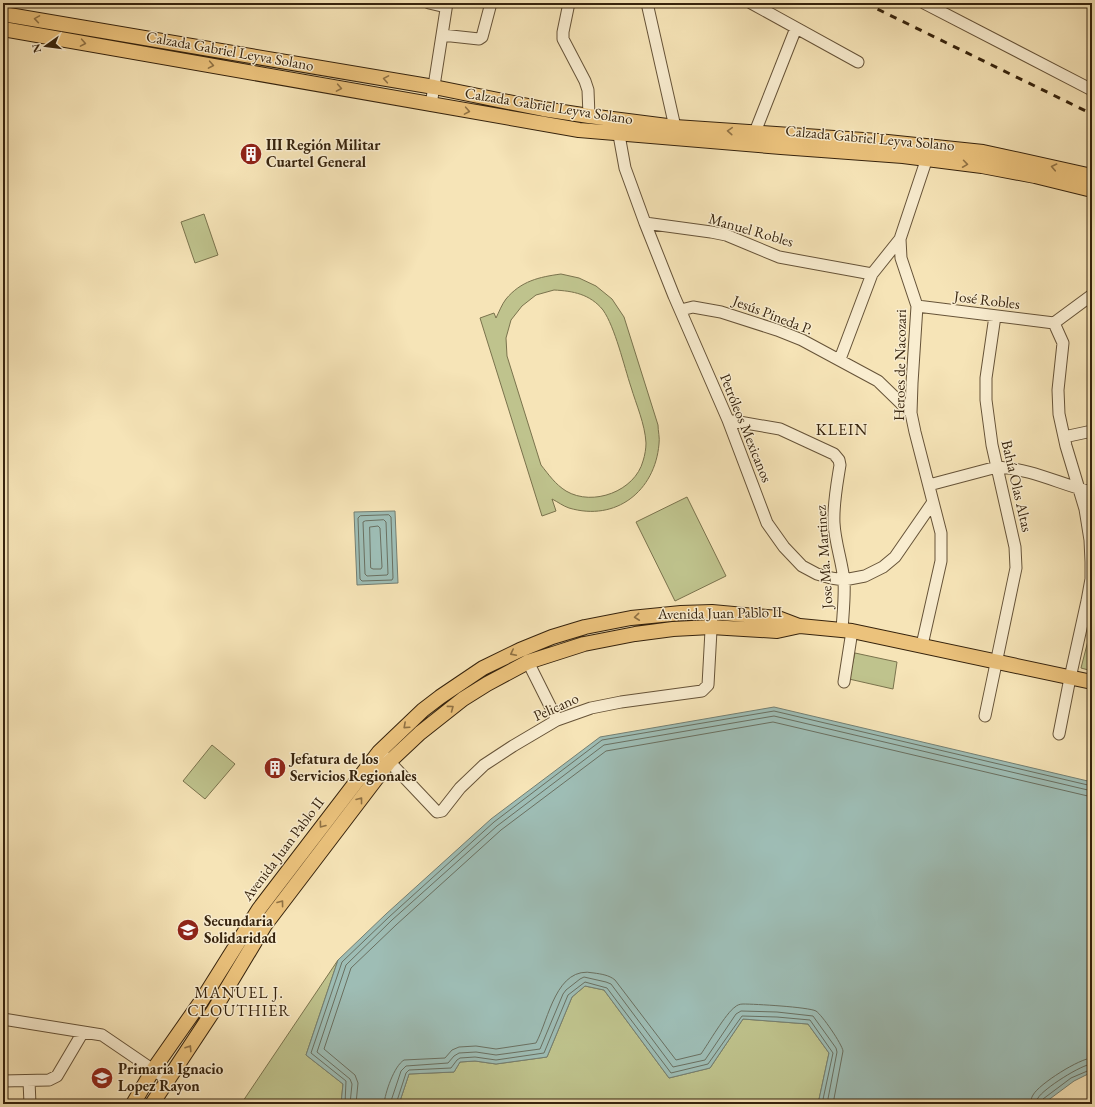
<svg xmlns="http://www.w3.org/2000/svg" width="1095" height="1107" viewBox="0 0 1095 1107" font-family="'EB Garamond',serif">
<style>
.green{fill:#bfc38d;stroke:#7a734d;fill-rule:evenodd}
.water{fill:#9ebdb5;stroke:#747f72}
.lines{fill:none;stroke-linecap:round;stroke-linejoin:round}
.shore{stroke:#6a7061;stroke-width:1}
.minor-casing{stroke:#665338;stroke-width:13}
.major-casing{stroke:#36230d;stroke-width:16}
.minor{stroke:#f9edd0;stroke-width:11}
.major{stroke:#ebc27c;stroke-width:14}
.rail{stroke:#36230d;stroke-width:3;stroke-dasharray:7 7;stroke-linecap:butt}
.oneway{stroke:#907244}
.labels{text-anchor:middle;stroke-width:3;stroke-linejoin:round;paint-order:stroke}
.street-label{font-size:15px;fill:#36230d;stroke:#f9edd0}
.poi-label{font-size:15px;font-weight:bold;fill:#36230d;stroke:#f9edd0;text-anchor:start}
.neighbourhood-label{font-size:16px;letter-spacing:1px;fill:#36230d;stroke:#f9edd0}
</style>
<rect width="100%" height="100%" fill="#f6e4b7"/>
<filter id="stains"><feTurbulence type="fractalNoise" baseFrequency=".005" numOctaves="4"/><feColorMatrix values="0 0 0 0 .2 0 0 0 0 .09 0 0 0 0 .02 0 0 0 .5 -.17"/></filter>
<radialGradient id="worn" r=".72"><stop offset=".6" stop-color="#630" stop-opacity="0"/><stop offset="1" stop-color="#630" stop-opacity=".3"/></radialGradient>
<path class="green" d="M204 214 218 255 195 263 181 222Z
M561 274 579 278 596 286 612 299 624 317 658 425C658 431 660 438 659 444 655 491 616 522 569 508 563 506 558 502 552 499L556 511 542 516 480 318 494 313 496 318C499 312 502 304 506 299 521 281 539 277 561 274ZM554 290C573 291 590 294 603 310 615 327 624 366 631 387 636 404 645 424 646 443 646 448 645 455 643 461 635 491 593 507 566 491 555 484 549 475 541 465L507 356 506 338 511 320 522 306 536 295Z
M687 497 726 576 675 601 636 522Z
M1092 625V671L1081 668Z
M855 653 897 662 893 689 849 679Z
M212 745 235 764 205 799 183 781Z
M338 960 306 1055 343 1084 341 1104H241Z
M585 986 604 990 669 1078 710 1068 743 1019 808 1024 829 1053 818 1104H399L409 1074 454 1072 460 1062 475 1061 496 1064 547 1057 572 997Z"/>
<path class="water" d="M395 511 398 583 357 585 354 512Z
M774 707 1092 782V1072L1074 1081 1043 1104H818L829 1053 808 1024 743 1019 710 1068 669 1078 604 990 585 986 572 997 547 1057 496 1064 475 1061 460 1062 454 1072 409 1074 399 1104H341L343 1084 306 1055 338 960 386 914 491 819 600 737Z"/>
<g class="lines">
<path class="shore" d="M389 515 391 517 393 578 392 580 362 581 360 579 358 518 360 516Z
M384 520 386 522 388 574 387 575 367 576 365 574 363 522 365 521Z
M370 527 378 526 380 528 382 567 381 569H373L371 568Z
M345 1104 346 1081 311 1053 342 962 389 917 494 822 602 740 774 711 1092 786
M350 1104 352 1084 350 1079 317 1052 346 965 392 920 497 826 604 745 774 716 1092 791
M356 1104 358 1083 355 1075 324 1049 351 968 396 925 501 830 606 751 773 722 1092 797
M384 1104C385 1093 394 1066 404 1060L445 1058 452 1050 459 1047 476 1046 496 1049 536 1043C549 1019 556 965 594 973 601 974 609 975 615 980L676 1060 701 1054C708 1044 726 1013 735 1007 737 1005 740 1004 743 1004 755 1004 808 1007 816 1011 822 1015 842 1044 843 1051L833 1104
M390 1104 401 1071 406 1066 448 1063 454 1056 459 1053 476 1052 496 1055 540 1049 563 994 566 990 580 979 584 977 606 982 611 984 673 1067 705 1060 736 1014 741 1011 777 1012 813 1016 836 1048 837 1052 827 1104
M396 1104 406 1073 409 1070 451 1068 457 1060 460 1058 475 1057 496 1060 544 1053 568 995 585 982 607 988 671 1073 708 1064 742 1016 777 1017 810 1020 833 1053 822 1104
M1030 1104C1031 1101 1031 1098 1033 1095 1039 1084 1080 1058 1092 1058
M1036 1104C1037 1101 1036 1100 1038 1098 1043 1089 1082 1064 1092 1064
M1041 1104 1043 1099 1071 1078 1092 1069"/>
<g class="minor-casing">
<path id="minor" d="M429 3 446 7
M569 3 563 32V39L585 81 588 90 589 116
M647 3 675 127
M751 3 858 62
M924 3 1092 90
M442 35 479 39 482 37 491 3
M431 105 447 3
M755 132 796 28
M619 135 625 168 645 223 674 296 728 420 767 523 784 547 802 566 817 574 831 578 844 580 865 576 883 567 895 557 933 502
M645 223 711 232 726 235 779 257 872 274
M917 306 1054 323
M681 310 693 307 721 312 777 330 802 340 878 381 911 413
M840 359 872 274 900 239
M728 420 780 429 834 454 839 460 840 465C837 484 833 504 834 523 835 543 842 561 844 581 845 597 843 613 842 630
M1064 437 1092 431
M929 485 997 467C1033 469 1059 484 1092 492
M922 645 941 561V533L915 432 911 413 912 383 917 306 901 258 900 239 927 158
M528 662 557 720
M844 682 852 631
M985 716 1016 568 1015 547 992 445 986 400V378L995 316
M1059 734 1070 678 1087 601 1091 579V562L1090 540 1085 509 1066 446 1059 414 1058 390 1063 343 1054 323 1092 295
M384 756 437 812 442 811 460 788 484 765 513 746 557 720 591 708 621 702 702 691 708 685 712 612
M3 1019 102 1035 168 1080
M3 1081 49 1080 57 1076 83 1032
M29 1081 30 1104"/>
</g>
<g class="major-casing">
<path id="major" d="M3 14 434 87 543 109 589 116 675 127 878 141 983 152 1092 176
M3 29 579 130 781 147 903 156 982 166 1035 176 1092 190
M133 1104 153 1070 202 1000 259 909 379 752 423 710 440 697 483 668 520 650 552 637 585 627 631 618 681 613 712 612 778 618 799 626
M152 1104 214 1010 265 925 389 762 420 733 463 699 487 684 528 662 584 644 635 634 673 629 711 627 777 631 800 626 852 631 1092 682"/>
</g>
<use href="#minor" class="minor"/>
<use href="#major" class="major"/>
<path class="rail" d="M865 3 1092 114"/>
</g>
<defs><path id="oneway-chevron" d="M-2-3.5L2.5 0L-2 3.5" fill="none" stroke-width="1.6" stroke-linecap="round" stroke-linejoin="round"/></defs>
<g class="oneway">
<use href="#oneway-chevron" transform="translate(37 19) rotate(-171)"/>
<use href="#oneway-chevron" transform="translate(83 43) rotate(10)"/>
<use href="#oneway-chevron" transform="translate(211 65) rotate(10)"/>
<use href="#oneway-chevron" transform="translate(386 79) rotate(-170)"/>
<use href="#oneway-chevron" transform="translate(339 88) rotate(10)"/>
<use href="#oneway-chevron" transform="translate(467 111) rotate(10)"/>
<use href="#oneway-chevron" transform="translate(730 131) rotate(-176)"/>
<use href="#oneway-chevron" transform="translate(965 164) rotate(8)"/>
<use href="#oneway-chevron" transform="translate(1054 167) rotate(-168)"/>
<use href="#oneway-chevron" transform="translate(637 617) rotate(174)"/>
<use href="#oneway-chevron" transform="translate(513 653) rotate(153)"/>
<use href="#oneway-chevron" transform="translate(451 708) rotate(-37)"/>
<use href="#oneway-chevron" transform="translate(406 726) rotate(138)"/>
<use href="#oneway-chevron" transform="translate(360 800) rotate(-52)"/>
<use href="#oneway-chevron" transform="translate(322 825) rotate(127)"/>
<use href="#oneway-chevron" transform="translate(281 903) rotate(-53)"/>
<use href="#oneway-chevron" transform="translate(189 1048) rotate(-57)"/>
</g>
<defs>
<g id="building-disc" transform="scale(1.15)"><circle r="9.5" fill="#8f2418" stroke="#f9edd0"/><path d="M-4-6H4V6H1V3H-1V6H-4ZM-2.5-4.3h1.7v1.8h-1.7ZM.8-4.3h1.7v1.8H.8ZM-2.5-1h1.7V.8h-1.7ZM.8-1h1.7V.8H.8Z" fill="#fff"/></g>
<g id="school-disc" transform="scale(1.15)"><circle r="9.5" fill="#8f2418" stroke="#f9edd0"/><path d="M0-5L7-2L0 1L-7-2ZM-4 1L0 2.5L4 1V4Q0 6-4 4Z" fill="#fff"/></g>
</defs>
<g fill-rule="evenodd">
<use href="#building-disc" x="251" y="154"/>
<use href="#building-disc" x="275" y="768"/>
<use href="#school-disc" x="188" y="930"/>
<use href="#school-disc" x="102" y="1078"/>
</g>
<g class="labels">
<g class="street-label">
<text transform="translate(230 51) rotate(10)" y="5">Calzada Gabriel Leyva Solano</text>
<text transform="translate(549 106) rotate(9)" y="5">Calzada Gabriel Leyva Solano</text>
<text transform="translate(870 138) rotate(5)" y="5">Calzada Gabriel Leyva Solano</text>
<text transform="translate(751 230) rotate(16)" y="5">Manuel Robles</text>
<text transform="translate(987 300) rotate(7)" y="5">José Robles</text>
<text transform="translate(773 315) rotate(21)" y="5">Jesús Pineda P.</text>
<text transform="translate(900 365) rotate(-89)" y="5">Heroes de Nacozari</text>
<text transform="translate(746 428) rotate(68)" y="5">Petróleos Mexicanos</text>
<text transform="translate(1017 486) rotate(77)" y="5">Bahía Olas Altas</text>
<text transform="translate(824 557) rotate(-94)" y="5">Jose Ma. Martinez</text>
<text transform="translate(720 613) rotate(-1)" y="5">Avenida Juan Pablo II</text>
<text transform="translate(556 707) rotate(-24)" y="5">Pelicano</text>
<text transform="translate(283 849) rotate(-53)" y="5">Avenida Juan Pablo II</text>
</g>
<g class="poi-label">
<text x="266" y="150">III Región Militar<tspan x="266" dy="17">Cuartel General</tspan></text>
<text x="290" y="764">Jefatura de los<tspan x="290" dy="17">Servicios Regionales</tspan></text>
<text x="204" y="926">Secundaria<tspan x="204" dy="17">Solidaridad</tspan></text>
<text x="118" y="1074">Primaria Ignacio<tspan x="118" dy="17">Lopez Rayon</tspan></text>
</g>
<g class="neighbourhood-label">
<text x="842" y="435">KLEIN</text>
<text x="239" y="998">MANUEL J.<tspan x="239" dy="18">CLOUTHIER</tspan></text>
</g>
</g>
<rect width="1095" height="1107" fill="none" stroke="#f6e4b7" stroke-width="16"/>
<rect x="4" y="4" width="1087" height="1099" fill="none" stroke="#36230d" stroke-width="2"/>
<rect x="8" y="8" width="1079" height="1091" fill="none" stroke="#36230d"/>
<g transform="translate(46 46) rotate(256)" stroke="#f9edd0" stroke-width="3" paint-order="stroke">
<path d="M0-3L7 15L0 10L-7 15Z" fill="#36230d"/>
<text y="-6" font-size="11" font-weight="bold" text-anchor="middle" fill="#36230d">N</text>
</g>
<rect width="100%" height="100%" filter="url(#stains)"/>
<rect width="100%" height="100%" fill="url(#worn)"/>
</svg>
